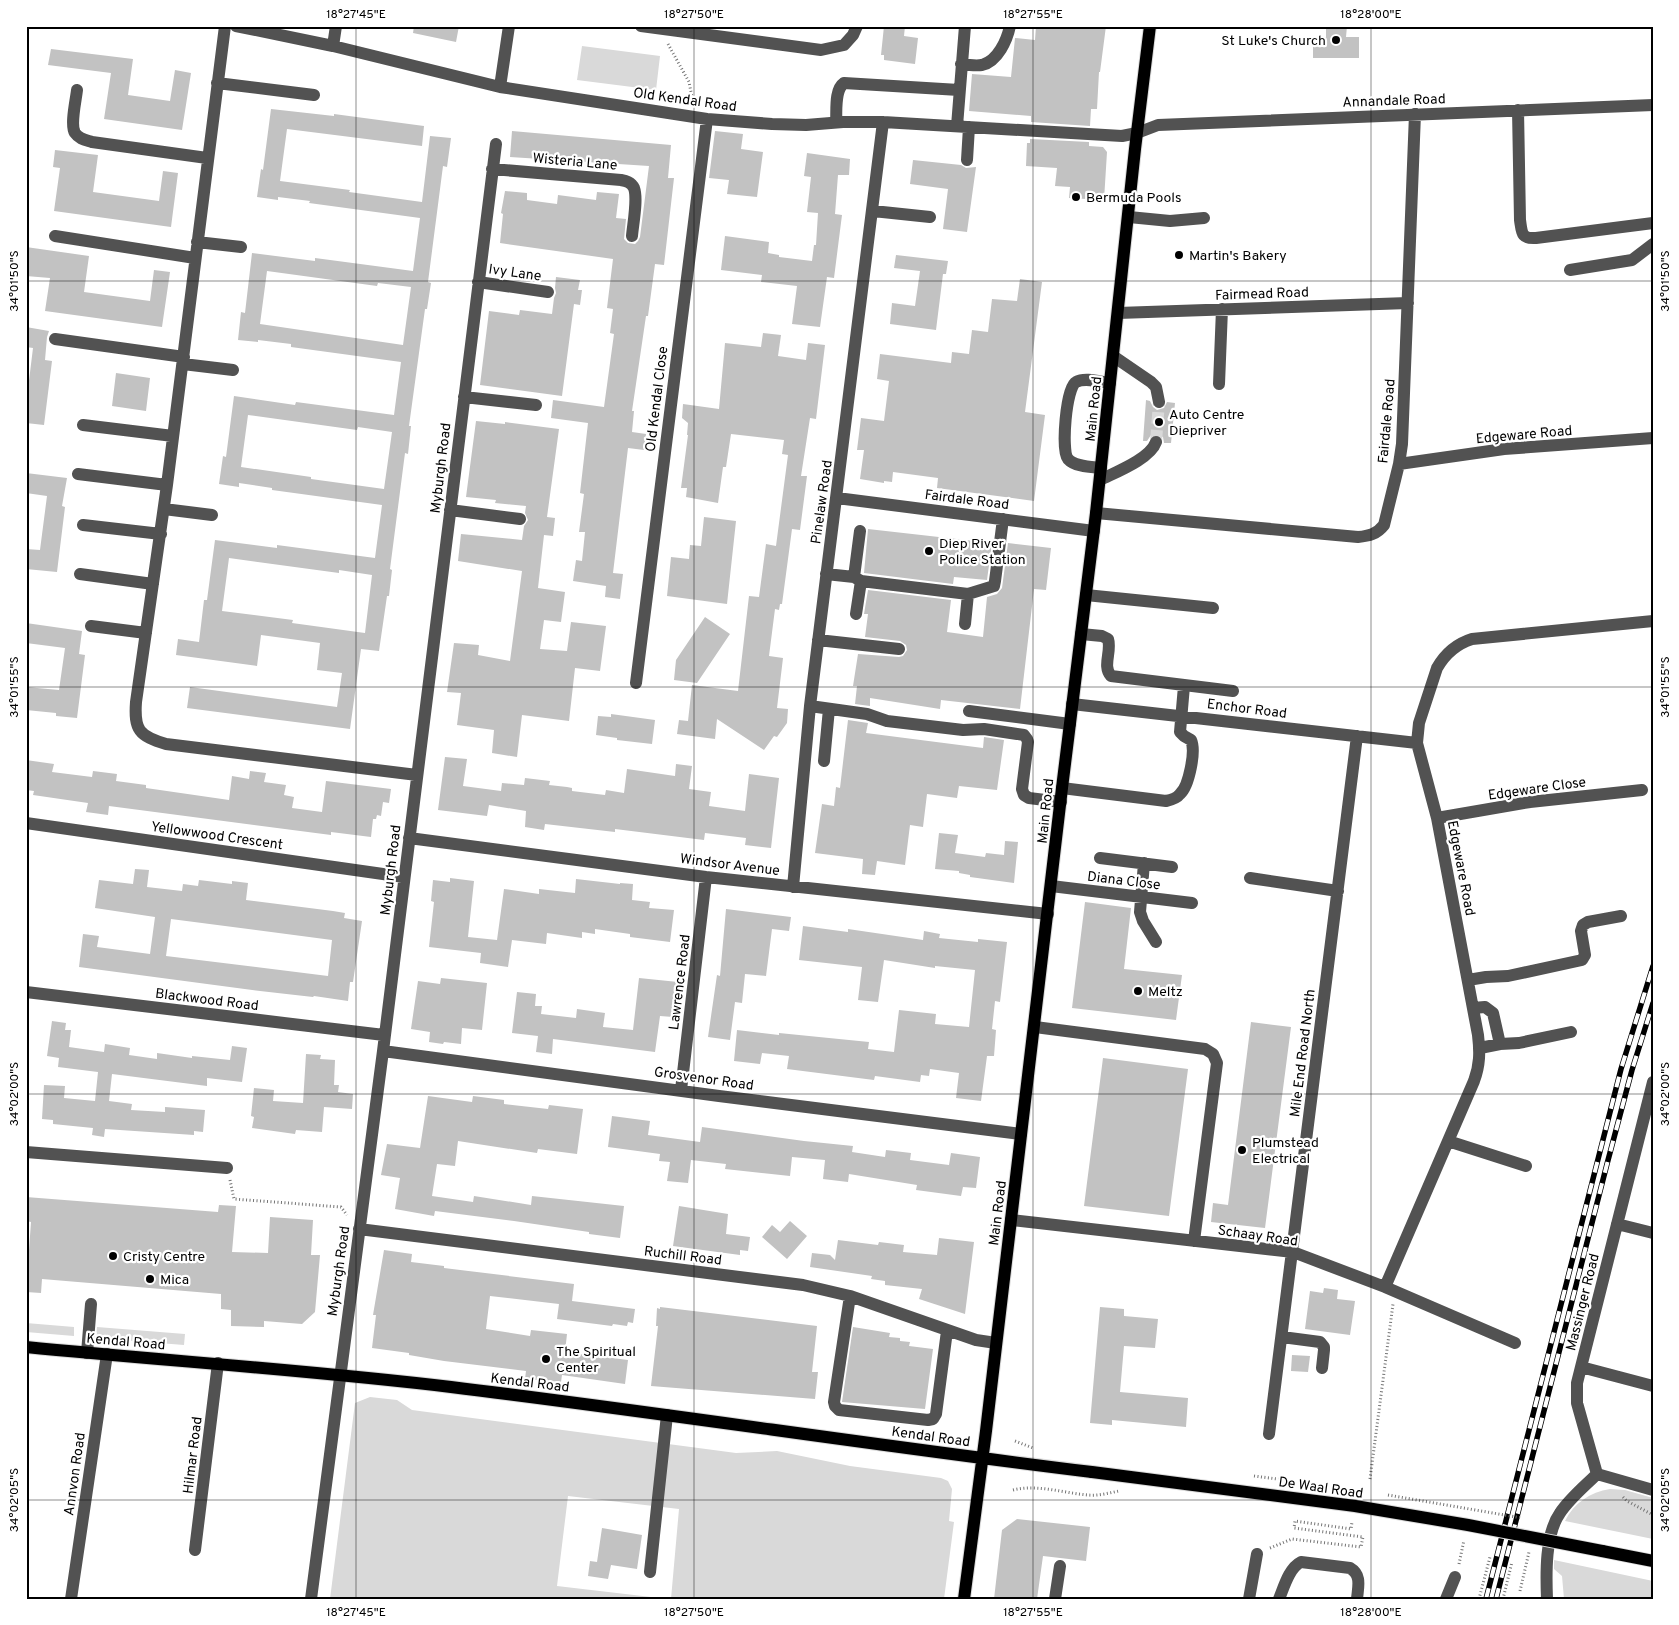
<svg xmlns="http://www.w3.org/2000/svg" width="1679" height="1625" viewBox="0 0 1679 1625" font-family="Overpass,sans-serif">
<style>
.green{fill:#d9d9d9}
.building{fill:#c2c2c2;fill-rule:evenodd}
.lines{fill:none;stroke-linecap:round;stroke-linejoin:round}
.minor-tunnel{stroke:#d9d9d9;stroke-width:12;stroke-dasharray:12 6;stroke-linecap:butt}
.major-casing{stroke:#dbdbdb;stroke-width:14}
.path{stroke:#747474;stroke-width:3;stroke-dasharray:1 2.5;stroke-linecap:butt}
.minor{stroke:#525252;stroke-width:12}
.major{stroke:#000;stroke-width:12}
.rail-casing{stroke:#000;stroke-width:5.5}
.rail{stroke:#fff;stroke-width:4;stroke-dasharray:11;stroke-linecap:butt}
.major-bridge-casing{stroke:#dbdbdb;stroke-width:14;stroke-linecap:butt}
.path-bridge{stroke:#747474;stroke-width:3;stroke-dasharray:1 2.5;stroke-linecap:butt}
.major-bridge{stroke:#000;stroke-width:12}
.ticks{fill:none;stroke:#000;stroke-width:1;stroke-opacity:0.45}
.poi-dot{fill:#000;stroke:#fff;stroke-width:2}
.labels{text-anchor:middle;stroke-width:4.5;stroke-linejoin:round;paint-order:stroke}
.poi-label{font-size:14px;fill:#000;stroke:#fff;text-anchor:start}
.street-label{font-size:14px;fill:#000;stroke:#fff}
.neatline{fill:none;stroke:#000;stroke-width:2}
.ticks-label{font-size:12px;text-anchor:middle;fill:#000}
</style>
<rect width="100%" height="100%" fill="#fff"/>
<path class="green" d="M582 46 660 56 656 90 577 80Z
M26 1323 74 1327V1336L26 1332Z
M97 1327 185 1334 184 1345 96 1338Z
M370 1397 397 1400 412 1410 736 1453 777 1451 850 1466 941 1478 948 1481 952 1489 949 1521 954 1522 944 1599H671L679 1509 568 1496 557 1586 668 1599H330L355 1403Z
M1610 1489 1625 1490 1653 1498V1539L1565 1521C1574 1503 1590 1492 1610 1489Z
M1554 1560 1653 1581V1599H1564L1562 1576 1554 1569Z"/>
<path class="building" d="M414 26H459L456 42 413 33Z
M884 26H905L904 36 918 38 915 64 884 60V55H881Z
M1036 26H1106L1100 72H1099L1097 109H1091L1090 126 1031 122V116L969 111 972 74 1011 77 1015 38 1035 40Z
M1326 26H1347L1346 37H1359V58H1313V37H1326Z
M51 49 133 59 128 95 170 101 175 70 191 73 182 130 104 119 111 73 48 65Z
M271 109 334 116V114L424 126 422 146 287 129 280 181 350 190 349 192 422 202 430 136 451 138 447 167 443 166 428 282 431 283 427 309H425L409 426H411L408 454 405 453 390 569 392 570 389 596H387L379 651 361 649 350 729 187 708 190 687 337 707 342 673 317 670 320 643 261 635 257 666 176 655 178 639 199 642 204 600H207L215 540 277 548V545L375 558 382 505 272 490V488L239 483V487L219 484 223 456 226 457 234 396 295 405 296 402 394 415 401 362 291 347V344L258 340V342L238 340 241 312 245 313 252 253 315 261V258L413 271 420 218 309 203 310 201 278 197V200L257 197 261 169 263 170ZM267 271 377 286 378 283 411 287 403 345 260 324ZM248 415 357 430 358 427 392 432 384 489 311 479V477L241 467ZM229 558 339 573V570L372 575 365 633 292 623 293 620 222 611Z
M512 131 671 145 668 178H674L664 265 655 264 648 316H646L632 411H634L632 432 646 434 644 450 628 448 613 573 623 574 620 599 605 597 606 586 573 581 576 560 582 561 585 532H579L584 494 580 493 588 423 551 418 553 400 604 407 614 334 610 333 613 309 607 308 613 259 500 243 503 214 501 213 505 191 527 193V200L557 204 558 195 596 200 597 192 619 194 616 218 626 219 624 239 628 243 635 244 638 241 640 237 649 166 510 157Z
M715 131 743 134 741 149 763 152 757 197 727 194 729 180 709 178Z
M1030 139 1089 142V146L1103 147 1107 152 1104 200 1069 198 1070 187 1055 186 1057 168 1026 166 1027 143H1030Z
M55 150 98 155 93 192 159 201 163 171 178 173 171 227 54 211 60 168 53 167Z
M807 153 850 159 849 175H838L835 214 842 215 834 278 827 277 820 327 792 324 797 286 761 282 762 275 721 270 725 236 769 242 768 253 779 255V257L812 261 814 245H816L818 213 807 212 811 177 804 176Z
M913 160 961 165 966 168 976 167 967 232 943 229 948 189 910 184Z
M26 247 89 256 84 292 150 301 154 270 170 272 162 327 45 311 50 278 26 276Z
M896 255 948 261 946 274H943L936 330 890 324 892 303 915 306 920 271 894 268Z
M556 277 580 280 578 290H582L580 305 574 304 562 396 480 385 489 311 519 315 520 310 552 314 554 298 556 293 555 288Z
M1020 279 1042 282 1025 412 1045 415 1034 501 937 488 938 478 893 472 892 482 884 481V483L860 479 864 450H857L861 418 884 421 889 381 877 379 880 354 951 363 952 352 969 354 972 330 988 332 992 299 1017 301Z
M26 327 49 331 47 337 45 360 52 361 44 425 26 423V405L33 348 26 347Z
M763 333 781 335 778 356 806 360 808 343 825 345 816 419 810 418 801 476H807L800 530 792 529 782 604H780L779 610 775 609 769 656 783 658 777 708 788 709 787 723 777 737 774 736 764 750 717 719 715 739 677 734 679 720 688 721 692 685 738 691 749 596 759 597 766 544 776 546 788 455 782 454 784 440 731 434 726 467H723L718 503 686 497 687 488H681L688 435H687L688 423 682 418 683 404 719 409 725 343 761 347Z
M116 373 150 378 146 411 112 406Z
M1146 400 1150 401 1153 407 1157 410 1164 408 1167 402 1175 403 1171 443H1164L1163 437 1156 434 1151 435 1147 441H1143Z
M476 421 505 424V422L559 429 547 517 555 518 553 536 544 535 538 588 565 592 561 622 544 620 540 649 567 651 571 622 606 626 600 671 575 668 569 721 522 715 517 757 492 753 494 730 457 725 461 693 447 692 454 643 479 645 478 655 510 661 522 571 458 561 461 534 522 540 524 526 528 520 525 513 526 506 495 503 496 500 466 497Z
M26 473 67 478 62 506 65 507 57 572 26 569V549L40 550 47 496 26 493Z
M704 517 736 521 727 604 667 596 671 557 689 559 690 545 701 546Z
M868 529 992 543 987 580 954 577 953 584 864 573Z
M1008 543 1051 548 1046 590 1034 589 1020 709 941 700 940 709 870 698V706L855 704 857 686H853L858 654 899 657 903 656 907 650 906 645 900 641 865 637 868 614H864L868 590 951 600 947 632 983 637 987 597 997 594 1002 588Z
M705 617 730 634 697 683 674 680 676 660Z
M26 623 82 631 79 654 85 655 77 718 56 716V713L26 710V687L59 690 65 648 26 643Z
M611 714 655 720 652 744 617 740V738L596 735 598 716 611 717Z
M848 720 868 723 866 733 983 748 984 737 1004 740 997 790 959 786 957 798 927 794 923 827 910 825 905 865 877 861 875 875 862 874 863 859 815 853 822 804 834 806 836 787 840 788Z
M445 757 467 759 463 786 501 791 502 783 524 785 525 778 550 781 549 785 567 787 572 788V791L605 795 606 790 624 793 627 769 675 776 676 764 692 766 689 789 711 792 709 806 745 811 749 774 779 778 771 848 745 845 746 838 705 833 704 840 615 829V832L545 824 544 830 525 827 526 811 489 805 487 816 438 810Z
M26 760 54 764 52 772 92 777 93 771 117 774 116 781 146 785V788L229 800 232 776 249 779 250 771 266 773 264 782 286 785 284 795 294 797 292 808 322 812 326 781 391 789 389 803 383 802 381 816 377 815 376 819H373L371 837 331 832V835L109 806 108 815 86 812 88 803 33 795 34 791 26 790Z
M939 833 958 835 955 853 985 857 986 853 1004 855 1005 841 1018 842 1014 883 970 877V875L959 873V871L935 869Z
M135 869 149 870 147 887 182 891 183 884 198 886 199 880 232 884V881L248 883 246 900 333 911 345 913 344 918 362 921 353 982H350L348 1001 314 996 313 997 260 991 79 967 83 934 99 936 97 947 150 954 155 917 95 908 99 880 133 884ZM171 919 332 940 328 976 166 956Z
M450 878 474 881 468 937 497 940 504 889 539 894V889L575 893 576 879 620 884V883L633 884 632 900 650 902 649 908 674 910 670 942 630 937V934L595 929V934L582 932V938L547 933 546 944 512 940 508 967 480 963 481 953 429 947 434 902 431 901 433 880 450 882Z
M1085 902 1131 908 1124 969 1182 975 1176 1020 1072 1008Z
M726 909 791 917 789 931 772 929 766 976 745 974 742 1003 735 1002 730 1040 708 1037 717 975 720 976Z
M803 926 848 932V929L923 940 924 931 940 934 939 938 978 942V939L1007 942 1000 1002 995 1001 992 1029 996 1030 994 1056H987L981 1101 956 1098 959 1073 930 1069 929 1076 921 1075 920 1082 875 1076 874 1080 787 1069 789 1056 762 1053 760 1064 734 1061 737 1030 779 1035V1033L869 1042 868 1049 894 1052 899 1010 936 1014 935 1024 969 1027 975 970 935 966V968L884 960 878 1002 858 1000 862 967 799 960Z
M441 978 487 983 482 1030 462 1028 461 1044 444 1042 443 1044 429 1042 430 1032 411 1029 418 981 440 984Z
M639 978 678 982 673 1017 660 1016 655 1052 553 1039 552 1054 536 1052 538 1036 512 1033 517 992 536 994 535 1006H542L541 1014 576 1018 577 1009 605 1013 603 1027 633 1030Z
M52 1021 66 1023 65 1030H71L69 1047 104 1052 105 1044 130 1048 129 1055 157 1059V1053L192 1058V1056L230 1060 232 1046 247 1048 242 1082 207 1078V1086L112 1074 109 1101 132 1104 131 1110 165 1112V1107L205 1110 203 1132 194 1131V1135L105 1129 104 1137 92 1135 93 1128 53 1124V1120L42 1119 44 1085 65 1086 64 1098 95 1101 98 1072 58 1067 59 1058 47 1056Z
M1251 1022 1291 1027 1265 1228 1211 1222 1213 1203 1228 1205Z
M306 1054 321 1055 320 1059 335 1060 334 1085H339L338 1092 353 1094 352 1109 324 1107 322 1132 296 1130 295 1134 252 1128 254 1117 251 1116 254 1088 274 1090 273 1101 303 1103Z
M1103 1058 1188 1069 1169 1216 1084 1206Z
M428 1096 472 1102 473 1096 504 1100V1104L548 1109 549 1105 583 1109 577 1154 538 1149 537 1153 458 1141 455 1166 437 1164 432 1196 473 1202 474 1196 531 1205 532 1196 624 1206 620 1238 589 1234V1232L514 1221 435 1211 434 1216 395 1209 400 1178 381 1175 387 1144 420 1148Z
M612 1116 650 1121 648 1135 700 1142 702 1127 804 1141 853 1146 852 1152 885 1157 886 1150 911 1153 910 1160 949 1165 951 1153 980 1157 976 1188 963 1187 961 1196 916 1190 917 1185 849 1174 848 1182 823 1179 825 1160 792 1157 790 1176 725 1169 726 1164 691 1160 688 1183 667 1181 670 1162 659 1161 660 1154 608 1147Z
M26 1197 218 1212 219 1205 236 1206 232 1252 268 1253 270 1217 313 1220 311 1255H320L315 1312 302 1324 264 1321V1327L231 1326V1310L221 1309V1294L42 1279 41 1293 26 1292 31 1222 26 1221Z
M679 1206 728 1214 726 1234 750 1237 748 1251 740 1250V1255L673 1246Z
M790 1221 807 1236 787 1259 762 1237 772 1225 780 1232Z
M939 1238 974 1242 965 1314 919 1299 922 1289 885 1285V1281L871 1279 872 1276 810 1267 812 1253 830 1255 835 1260 838 1240 878 1245 879 1242 904 1245 903 1252 937 1255Z
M384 1250 412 1254 411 1262 444 1266V1268L574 1284 572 1301 635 1309 633 1323 628 1322 627 1326 613 1324 612 1326 557 1319 559 1304 490 1296 486 1329 530 1336 531 1330 567 1334 565 1352 628 1360 625 1384 562 1375 561 1382 525 1379 526 1371 444 1361 409 1355V1353L372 1348 376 1315H373Z
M1324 1288 1338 1290 1337 1299 1355 1301 1350 1335 1305 1329 1310 1291 1323 1293Z
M660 1307 817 1326 812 1372H818L815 1399 651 1386 658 1326H656L657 1308 660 1309Z
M1100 1307 1124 1309V1316L1158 1319 1155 1348 1124 1346 1120 1392 1188 1398 1186 1427 1112 1420V1425L1090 1423Z
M853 1327 890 1333 889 1337 900 1338V1341L910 1342 909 1346 933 1349 925 1409 842 1402Z
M1292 1355 1310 1356 1308 1372 1291 1371Z
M1017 1519 1090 1527 1086 1561 1043 1556 1037 1599H994L1002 1530Z
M602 1528 642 1535 637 1569 611 1565 608 1579 588 1576 590 1561 597 1562Z"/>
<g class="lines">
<path class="minor-tunnel" d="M1156 442 1159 402"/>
<g class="major-casing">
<path id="major" d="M26 1347C168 1361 309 1370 451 1387 665 1413 878 1446 1092 1472
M1602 1551 1653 1561
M964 1599 986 1431 1062 788 1096 513 1135 149 1150 26"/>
</g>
<path class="path" d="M668 44 689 82 693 102
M230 1180 234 1199 341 1207 347 1215
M1015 1441 1033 1448
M1370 1479 1393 1304
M1013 1490C1038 1484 1063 1493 1088 1495 1098 1496 1109 1493 1119 1491
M1623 1497 1627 1501 1653 1515
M1270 1548 1292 1539 1361 1547 1363 1537 1294 1528 1295 1521 1351 1529 1352 1522
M1459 1564 1464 1540
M1520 1591 1529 1552
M1479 1599 1490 1557
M1503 1599 1512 1562"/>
<path class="minor" d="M225 26 167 485 136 702C134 730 139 736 166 744L417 775
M236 26 333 46 500 87 707 119 772 124 806 125 843 122H883L1122 136 1137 133 1158 125 1653 105
M641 26 821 50 844 45 853 35 857 26
M333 46 336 26
M961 64C968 65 976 66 982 65 998 61 1007 40 1010 26
M217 83 314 95
M500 87 509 26
M77 90C76 100 70 125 75 133 79 139 86 140 92 142L207 158
M1518 110 1520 220C1522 233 1521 239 1536 238L1653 223
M836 122C837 111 834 90 844 83L959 90
M957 126 965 26
M967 160 969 127
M492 169 621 180C626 181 631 182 634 188 638 199 633 224 632 236
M873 211 930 217
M1129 217 1170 221 1204 218
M55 236 195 258
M197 242 241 247
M1570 270 1632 260 1653 244
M478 282 548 292
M1118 313 1408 303
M55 339 184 357
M1113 356 1151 382 1156 387 1159 402
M183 364 233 370
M1219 384 1222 309
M464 397 536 405
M83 425 173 436
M1399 464 1504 449 1653 438
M1101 468C1092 467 1075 467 1068 459 1061 451 1066 387 1076 382 1085 377 1101 382 1110 383
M78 474 167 485
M1100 480C1116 472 1150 459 1156 442
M837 498 1094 531
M164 509 212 515
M450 510 520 519
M1096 513 1358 537C1369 536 1377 534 1384 525L1399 464 1402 444 1415 114
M83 525 161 534
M80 574 153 584
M826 574 854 577 861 581 968 594 994 586 995 581 1003 519
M854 577 860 531
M1086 595 1213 608
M856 614 861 581
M965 624 968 594
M91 626 146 633
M1081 634 1102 636 1108 639C1112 651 1102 666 1111 676L1233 691
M818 640 899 649
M636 683 707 119
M1072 704 1417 743
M810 706 867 714 887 721 963 730 984 729 1024 735 1027 739 1028 742 1022 789 1024 795 1029 798 1061 802
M969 711 1070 724
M824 761 829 709
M1062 788 1166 801C1171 800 1177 798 1180 794 1189 786 1196 751 1191 740L1184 736 1180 732 1184 686
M1437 818 1530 802 1642 790
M26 823 404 877
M409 838 706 877 1048 914
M1100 858 1172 867
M1144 863 1140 912 1143 921 1156 942
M1250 878 1338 891
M1051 886 1192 903
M793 887 810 706 883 122
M1468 980 1486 977 1508 976 1582 960 1585 955 1581 931 1583 925 1588 922 1621 916
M26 992 384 1035
M1473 1008 1485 1007 1493 1013 1500 1044
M1035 1027 1205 1049 1213 1054 1217 1063 1194 1241
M1480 1048 1500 1044 1519 1043 1571 1032
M383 1051 719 1096 1021 1134
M1653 1082 1581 1367 1577 1383V1403L1597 1474 1653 1490
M681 1090 706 877
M1448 1141 1526 1166
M26 1152 227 1168
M1011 1220 1293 1252 1385 1287 1515 1343
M1617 1224 1653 1233
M359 1229 803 1285 850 1296 976 1340 996 1343
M1385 1287 1474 1081C1480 1065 1480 1052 1478 1035L1437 818 1417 743 1419 723 1437 668C1445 654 1456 644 1472 639L1653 621
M850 1296 834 1402 835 1406 839 1410 928 1420 933 1419 936 1414 947 1331
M1282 1337 1320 1342 1324 1347V1350L1322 1368
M87 1353 91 1304
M1581 1367 1653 1386
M1269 1434 1357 736
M195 1550 218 1363
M650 1572 667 1415
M71 1599 107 1354
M311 1599 383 1051 496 144
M1055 1599 1060 1566
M1249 1599 1257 1554
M1279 1599C1284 1587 1289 1568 1301 1562L1350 1568C1362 1575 1358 1587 1357 1599
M1446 1599 1455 1577
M1547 1599C1546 1574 1545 1534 1560 1513 1570 1498 1585 1486 1597 1474"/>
<use href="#major" class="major"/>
<g class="rail-casing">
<path id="rail" d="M1486 1599 1621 1069 1653 966
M1496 1599 1607 1164 1632 1070 1653 1003"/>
</g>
<use href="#rail" class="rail"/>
<g class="major-bridge-casing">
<path id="major-bridge" d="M1092 1472 1355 1506 1468 1525 1602 1551"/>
</g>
<path class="path-bridge" d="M1254 1476 1285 1480
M1388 1495 1522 1518"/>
<use href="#major-bridge" class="major-bridge"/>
</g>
<path class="ticks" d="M356 26V1599M694 26V1599M1033 26V1599M1371 26V1599M26 281H1653M26 687H1653M26 1094H1653M26 1500H1653"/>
<g class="poi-dot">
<circle cx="1336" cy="40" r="5"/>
<circle cx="1076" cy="197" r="5"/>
<circle cx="1179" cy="255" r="5"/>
<circle cx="1159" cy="422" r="5"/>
<circle cx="929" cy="551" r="5"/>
<circle cx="1138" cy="991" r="5"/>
<circle cx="1242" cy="1150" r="5"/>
<circle cx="113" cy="1256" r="5"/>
<circle cx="150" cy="1279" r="5"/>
<circle cx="546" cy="1359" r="5"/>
</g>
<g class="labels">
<g class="poi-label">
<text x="1326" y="45" text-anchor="end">St Luke's Church</text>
<text x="1086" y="202">Bermuda Pools</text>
<text x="1189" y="260">Martin's Bakery</text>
<text x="1169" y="419">Auto Centre<tspan x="1169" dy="16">Diepriver</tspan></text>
<text x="939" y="548">Diep River<tspan x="939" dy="16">Police Station</tspan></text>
<text x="1148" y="996">Meltz</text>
<text x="1252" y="1147">Plumstead<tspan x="1252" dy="16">Electrical</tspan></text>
<text x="123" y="1261">Cristy Centre</text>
<text x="160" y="1284">Mica</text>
<text x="556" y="1356">The Spiritual<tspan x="556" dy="16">Center</tspan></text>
</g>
<g class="street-label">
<text transform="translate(685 99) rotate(8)" y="5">Old Kendal Road</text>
<text transform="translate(1394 100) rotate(-2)" y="5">Annandale Road</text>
<text transform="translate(575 161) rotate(5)" y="5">Wisteria Lane</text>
<text transform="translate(515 272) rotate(8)" y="5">Ivy Lane</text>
<text transform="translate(1262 293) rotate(-2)" y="5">Fairmead Road</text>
<text transform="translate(656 399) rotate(-83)" y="5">Old Kendal Close</text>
<text transform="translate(1093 409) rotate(-84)" y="5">Main Road</text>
<text transform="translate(1386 421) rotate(-85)" y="5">Fairdale Road</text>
<text transform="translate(1524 434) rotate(-5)" y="5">Edgeware Road</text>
<text transform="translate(440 468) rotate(-83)" y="5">Myburgh Road</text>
<text transform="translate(967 499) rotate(7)" y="5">Fairdale Road</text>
<text transform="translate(821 502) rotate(-82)" y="5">Pinelaw Road</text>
<text transform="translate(1247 708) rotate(7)" y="5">Enchor Road</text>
<text transform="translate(1537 788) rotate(-8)" y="5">Edgeware Close</text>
<text transform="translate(1045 811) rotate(-84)" y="5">Main Road</text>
<text transform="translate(217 835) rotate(8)" y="5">Yellowwood Crescent</text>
<text transform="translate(730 864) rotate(7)" y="5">Windsor Avenue</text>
<text transform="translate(1462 868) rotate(79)" y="5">Edgeware Road</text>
<text transform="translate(390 870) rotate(-83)" y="5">Myburgh Road</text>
<text transform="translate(1124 880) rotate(7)" y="5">Diana Close</text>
<text transform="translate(679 982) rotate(-83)" y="5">Lawrence Road</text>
<text transform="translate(207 999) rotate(7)" y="5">Blackwood Road</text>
<text transform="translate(1302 1053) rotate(-83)" y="5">Mile End Road North</text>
<text transform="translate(704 1078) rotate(8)" y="5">Grosvenor Road</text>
<text transform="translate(997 1213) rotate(-83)" y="5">Main Road</text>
<text transform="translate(1258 1235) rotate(8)" y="5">Schaay Road</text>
<text transform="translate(683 1255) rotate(7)" y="5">Ruchill Road</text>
<text transform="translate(338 1271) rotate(-82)" y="5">Myburgh Road</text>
<text transform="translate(1582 1302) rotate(-76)" y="5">Massinger Road</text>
<text transform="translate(126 1341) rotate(5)" y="5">Kendal Road</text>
<text transform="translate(530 1382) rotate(7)" y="5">Kendal Road</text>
<text transform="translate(931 1436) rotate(8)" y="5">Kendal Road</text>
<text transform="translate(192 1455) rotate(-83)" y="5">Hilmar Road</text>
<text transform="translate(74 1474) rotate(-82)" y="5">Annvon Road</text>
<text transform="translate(1321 1487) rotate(8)" y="5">De Waal Road</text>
</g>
</g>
<rect width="1679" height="1625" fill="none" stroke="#ffffff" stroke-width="55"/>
<rect x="28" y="28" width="1624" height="1570" class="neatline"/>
<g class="ticks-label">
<text x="356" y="18">18°27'45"E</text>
<text x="694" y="18">18°27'50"E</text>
<text x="1033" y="18">18°27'55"E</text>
<text x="1371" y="18">18°28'00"E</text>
<text transform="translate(14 281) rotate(-90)" y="4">34°01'50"S</text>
<text transform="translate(1665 281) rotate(-90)" y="4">34°01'50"S</text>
<text transform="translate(14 687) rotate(-90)" y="4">34°01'55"S</text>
<text transform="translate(1665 687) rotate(-90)" y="4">34°01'55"S</text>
<text transform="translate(14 1094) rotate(-90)" y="4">34°02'00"S</text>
<text transform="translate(1665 1094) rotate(-90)" y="4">34°02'00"S</text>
<text transform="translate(14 1500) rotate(-90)" y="4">34°02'05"S</text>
<text transform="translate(1665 1500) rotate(-90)" y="4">34°02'05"S</text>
<text x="356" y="1616">18°27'45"E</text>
<text x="694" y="1616">18°27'50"E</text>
<text x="1033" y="1616">18°27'55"E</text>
<text x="1371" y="1616">18°28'00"E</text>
</g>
</svg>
